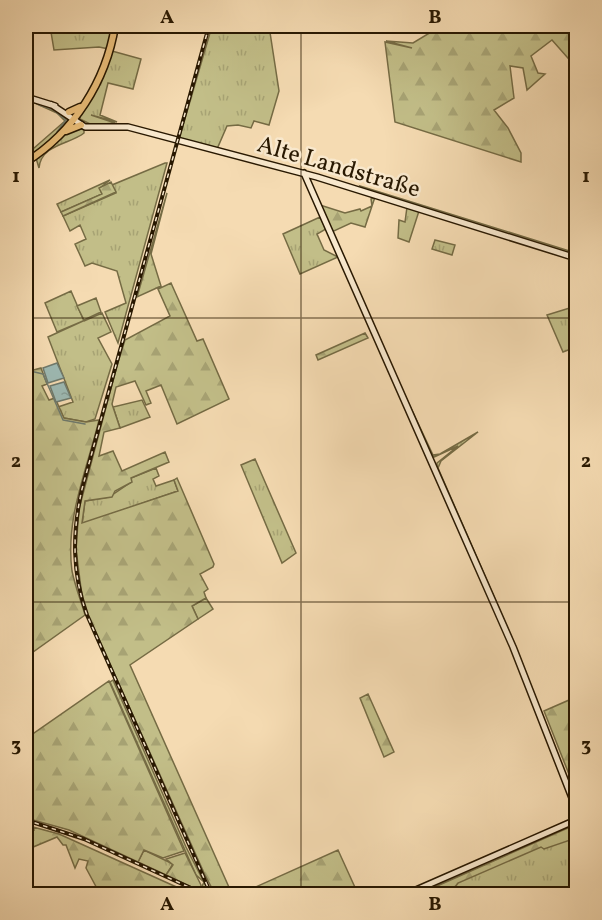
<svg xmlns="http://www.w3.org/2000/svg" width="602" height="920" viewBox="0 0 602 920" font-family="Vollkorn,serif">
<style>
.grass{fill:url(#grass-tufts);stroke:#756b44;stroke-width:1.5}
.forest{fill:url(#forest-firs);stroke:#756b44;stroke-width:1.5}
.water{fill:url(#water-ripples);stroke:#6e796c;stroke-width:1.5}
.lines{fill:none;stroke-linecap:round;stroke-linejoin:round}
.stream{stroke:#6e796c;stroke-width:1.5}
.secondary-casing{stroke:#281801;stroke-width:8}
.primary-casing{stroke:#281801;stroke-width:9}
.secondary{stroke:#f8e8cd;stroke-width:5}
.primary{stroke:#eabe79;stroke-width:6}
.rail-casing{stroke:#281801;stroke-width:4}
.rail{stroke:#f8e8cd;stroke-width:1.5;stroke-dasharray:4.5;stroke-linecap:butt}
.grid{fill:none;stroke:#281801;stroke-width:1.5;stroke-opacity:0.55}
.labels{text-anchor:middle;stroke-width:5;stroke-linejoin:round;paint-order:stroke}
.street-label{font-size:24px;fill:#281801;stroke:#f8e8cd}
.neatline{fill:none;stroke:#281801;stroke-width:2}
.grid-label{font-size:20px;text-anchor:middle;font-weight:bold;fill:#281801}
</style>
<defs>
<pattern id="grass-tufts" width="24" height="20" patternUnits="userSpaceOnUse" patternTransform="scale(1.5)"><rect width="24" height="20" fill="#c2be88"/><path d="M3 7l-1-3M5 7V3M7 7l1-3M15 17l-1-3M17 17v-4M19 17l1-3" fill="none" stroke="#a7a374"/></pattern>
<pattern id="forest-firs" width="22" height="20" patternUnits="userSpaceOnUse" patternTransform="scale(1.5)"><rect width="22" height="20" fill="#c2be88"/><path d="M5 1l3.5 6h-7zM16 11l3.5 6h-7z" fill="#a7a374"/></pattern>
<pattern id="water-ripples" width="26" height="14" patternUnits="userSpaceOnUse" patternTransform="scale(1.5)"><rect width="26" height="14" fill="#9db9b3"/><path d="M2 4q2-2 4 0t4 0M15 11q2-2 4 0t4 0" fill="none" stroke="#879e98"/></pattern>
</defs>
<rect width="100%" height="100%" fill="#f5dbb2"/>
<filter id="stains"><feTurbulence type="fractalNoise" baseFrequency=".00333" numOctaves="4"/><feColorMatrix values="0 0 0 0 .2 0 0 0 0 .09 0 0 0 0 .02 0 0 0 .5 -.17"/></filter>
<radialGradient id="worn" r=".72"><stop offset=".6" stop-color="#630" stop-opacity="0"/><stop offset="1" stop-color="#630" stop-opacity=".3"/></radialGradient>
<path class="grass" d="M50 26H114L109 49 99 47 54 50Z
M212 26H269L279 91 269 125 254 121 251 128 238 125 227 126 217 149 179 139Z
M112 51 141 59 133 89 108 83 100 115 117 122 91 115 115 123 92 125 80 119V114L101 80Z
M26 99 50 106 68 120 58 133 26 160V155L65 121 57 113Z
M74 128 84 129V133C71 144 41 144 39 168L36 158Z
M165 163H167L118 343 105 312 126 303 117 271 92 263 85 266 75 244 86 239 80 225 70 231 63 216 116 193 112 185Z
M110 180 100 188 102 194 61 212 57 204Z
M360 186 576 253V255L361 188Z
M407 207 419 211 409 242 398 238 399 220 405 222Z
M320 217 326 229 317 234 324 250 338 257 300 274 283 234Z
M435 240 455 245 452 255 432 249Z
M71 291 84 321 102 313 111 332 98 338 112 364 95 419 86 422 64 418 58 407 73 402 48 337 83 321 57 332 45 303Z
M576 306V347L563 352 547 315Z
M378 338 433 455 440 454 478 432 441 461 438 468 518 652 576 803 530 685 437 468V463L458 446 434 457 431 454Z
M142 400 150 417 120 428 113 407Z
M255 459 296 553 282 563 241 465Z
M156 468 159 476 153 479 156 486 174 480 178 491 82 524 85 501 109 497 131 482V478Z
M206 598 213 609 198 619 192 606Z
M113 680 186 847 210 894 200 891 204 882 196 875 110 682Z
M576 826V894H419L570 827Z
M144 850 173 864 166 875 138 862Z"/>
<path class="forest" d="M441 26H576V73L575 66 552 40 531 56 538 73 545 74 527 90 523 68 510 66 514 98 494 110 508 128 521 153V162L395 122 385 42 412 48 386 41 413 43Z
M111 182 116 192 63 216 61 212 102 194 99 188Z
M167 193 151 254 161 286 137 297Z
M375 197 365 227 351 223 334 231 331 229 320 205 345 213 360 209 361 211 372 206 371 199Z
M171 283 197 341 203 339 229 399 177 424 161 385 146 391 151 403 146 405 135 381 116 387 112 404 120 428 104 432 99 456 113 451 122 471 165 452 169 462 131 478 132 482 115 491 112 497 85 501 82 523 178 491 174 480 177 478 214 564 213 567 200 574 208 589 204 592 206 598 192 606 198 619 130 665 232 894H215L205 875 83 604 76 549 79 509 118 362 125 340 170 316 158 289Z
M96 298 101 312 84 320 77 306Z
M365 333 368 338 318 360 316 355Z
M41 368 47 384 42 386 49 400 55 398 64 418 86 422 99 420C87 470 65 518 72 571 75 586 81 601 85 615L26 657V372Z
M109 681 184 851 163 858 144 850 138 862 69 830 26 818 27 738Z
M368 694 394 752 384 757 360 698Z
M576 697V792L544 711Z
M576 826V845L570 840 544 849 541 847 458 883C451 895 432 895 419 894L570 827Z
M33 827 59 834 192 894H100L86 868 88 861 79 859 75 868 66 845H63L57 837 26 850V831L34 830Z
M338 850 358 894H240Z
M185 853 201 885 200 891 166 875 173 865 166 859Z"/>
<path class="water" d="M57 363 64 378 48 383 43 368Z
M64 382 71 398 56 402 50 386Z"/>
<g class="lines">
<path class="stream" d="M39 105 52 109 66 120 57 132
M26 370 43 374 63 420 85 424"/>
<g class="secondary-casing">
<path id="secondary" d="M26 97 55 106
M52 105 85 127H128L317 177 576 258
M304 173 513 647 576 808
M407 894 576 820"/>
</g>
<g class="primary-casing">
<path id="primary" d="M69 112 80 107
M66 131 81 125
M26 162C74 132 106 81 115 26"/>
</g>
<use href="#secondary" class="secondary"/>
<use href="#primary" class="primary"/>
<g class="rail-casing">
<path id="rail" d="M209 26 82 489C72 533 72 573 87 615L211 894
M26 820 84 839 204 894"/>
</g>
<use href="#rail" class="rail"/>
</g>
<path class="grid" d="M301 26V894M26 318H576M26 602H576"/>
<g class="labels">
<g class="street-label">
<text transform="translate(339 166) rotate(16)" y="8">Alte Landstraße</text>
</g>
</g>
<rect width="602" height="920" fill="none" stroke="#f5dbb2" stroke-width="66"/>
<rect x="33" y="33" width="536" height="854" class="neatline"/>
<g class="grid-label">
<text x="167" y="23">A</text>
<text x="435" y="23">B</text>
<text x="16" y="182">1</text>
<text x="586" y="182">1</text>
<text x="16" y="467">2</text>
<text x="586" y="467">2</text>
<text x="16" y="751">3</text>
<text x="586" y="751">3</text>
<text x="167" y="910">A</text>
<text x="435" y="910">B</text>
</g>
<rect width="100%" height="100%" filter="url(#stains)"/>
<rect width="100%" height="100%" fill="url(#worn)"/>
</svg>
